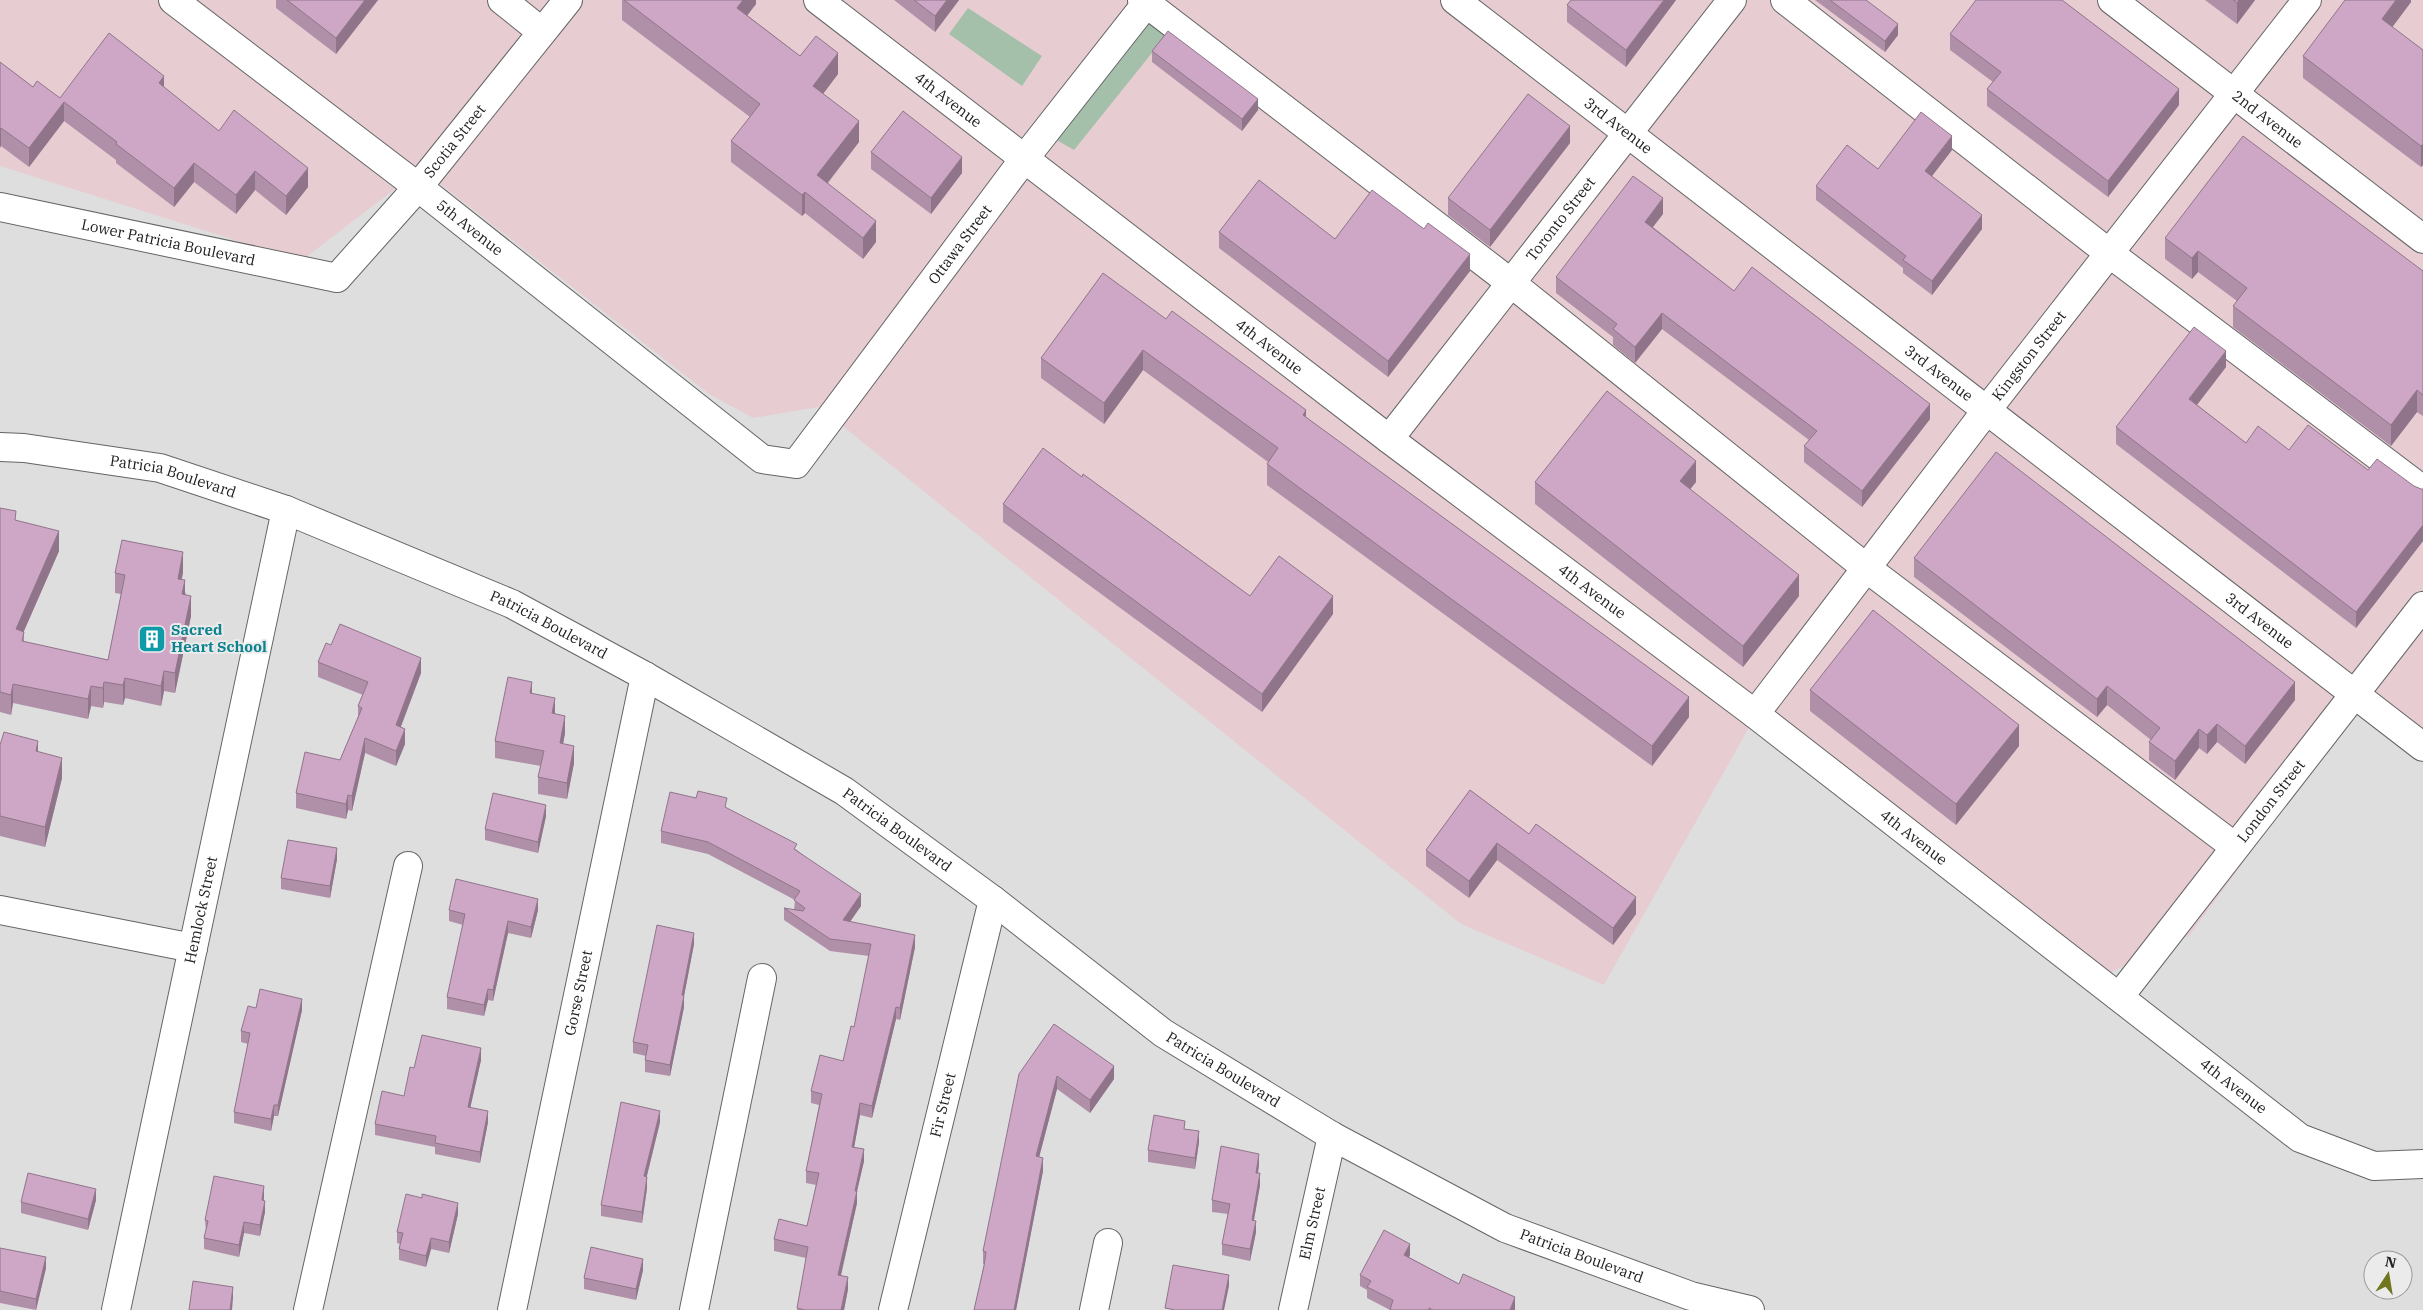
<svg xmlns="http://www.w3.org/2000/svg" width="2423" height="1310" viewBox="0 0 2423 1310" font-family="'IBM Plex Serif',serif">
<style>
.commercial{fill:#e7cdd1}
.green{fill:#a4c0ab}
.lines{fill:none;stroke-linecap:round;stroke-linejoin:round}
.minor-casing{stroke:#656566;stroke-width:30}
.minor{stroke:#fff;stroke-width:28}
.wall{fill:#b090a9}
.shaded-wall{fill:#90758a}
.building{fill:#cda7c5;stroke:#90758a}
.labels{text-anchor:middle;stroke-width:4;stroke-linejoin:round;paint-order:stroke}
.street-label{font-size:15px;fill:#212122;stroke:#ebebec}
.culture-label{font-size:15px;font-weight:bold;fill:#0d838f;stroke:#ebebec;text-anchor:start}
</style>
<rect width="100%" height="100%" fill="#dededf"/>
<path class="commercial" d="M0 0H2423V736L2368 693 2189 936 2096 979 1756 715 1604 985 1461 924 819 407 753 418 709 394 421 169 301 261 0 166Z"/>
<path class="green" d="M968 8 1042 56 1022 86 949 34Z
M1144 16 1168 33 1074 150 1053 138Z"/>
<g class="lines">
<g class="minor-casing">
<g id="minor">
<path id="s1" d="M173 0 418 187 762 459 796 464 1024 159 1149 0"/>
<path d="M502 0 542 32"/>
<path id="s2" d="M818 0 1389 439 1755 714 2300 1138 2374 1166 2423 1164"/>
<path d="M1142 0 1511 283 1865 567 2235 847"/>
<path id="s3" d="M1455 0 2423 747"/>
<path d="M1785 0 2109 253 2423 490"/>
<path id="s4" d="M2112 0 2423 239"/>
<path id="s5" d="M0 207 337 278 418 187 568 0"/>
<path id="s6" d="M1389 439 1732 0"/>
<path id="s7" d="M0 447 24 448 160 468 286 510 512 604 645 676 844 791 993 900 1163 1033 1332 1136 1505 1228 1691 1296 1750 1310"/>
<path id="s8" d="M1755 714 1986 411 2307 0"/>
<path d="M0 910 193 948"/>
<path id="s9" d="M2119 997 2423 606"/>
<path id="s10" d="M116 1310 286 510"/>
<path d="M308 1310 408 866"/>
<path id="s11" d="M512 1310 645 676"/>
<path d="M694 1310 762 978"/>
<path id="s12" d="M893 1310 993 900"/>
<path d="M1094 1310 1108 1243"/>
<path id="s13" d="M1293 1310 1332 1136"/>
</g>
</g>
<use href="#minor" class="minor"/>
</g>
<path class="wall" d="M276 0H378L336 54 276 8Z
M622 0H756V4L747 15 800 56 838 74 823 94 859 142 828 183 876 242 863 259 805 213 802 216 731 162V141L750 117 622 20Z
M894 0H959L935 32Z
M1571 0H1676L1626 67 1567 22V5Z
M1815 0H1866L1898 35 1885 52Z
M2205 0H2255L2237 24Z
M2411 0V2L2392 27 2423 50V165L2421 167 2303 78V56Z
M1950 34 2179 105 2108 197 1987 106V89L1993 82 1950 50Z
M1152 51 1258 110 1242 131 1152 62Z
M0 62 33 87 60 98 164 88 219 131 308 187 286 215 255 190 236 214 194 182 174 207 116 163V160L64 121 29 167 1 146Z
M1570 143 1490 247 1448 215V198Z
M1952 150 1932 176 1982 229 1932 295 1903 273V268L1816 200V186L1878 169Z
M871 152 962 173 931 214 871 169Z
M1663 214 1653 227 1734 291 1930 419 1862 507 1804 462V446L1809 440 1662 329 1635 363 1613 345V337L1556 293V277Z
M1424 229 1470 271 1388 377 1219 248V232L1335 239Z
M2165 238 2423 271V416L2417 412 2391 446 2233 327V306L2237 301 2198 272 2192 279 2165 259Z
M1166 319 1306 417 1689 717 1652 766 1267 485V464L1268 462 1143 370 1104 424 1041 378V358Z
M2226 367 2197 405 2246 443 2289 450 2368 470 2421 489H2423V541L2356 628 2116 444V427Z
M1082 477 1250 596 1333 614 1262 712 1003 522V504Z
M1535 482H1696L1690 489 1799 596 1743 667 1535 504Z
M0 508 16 520 59 551 24 631V642L108 660 121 594 115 593V573L183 572 182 579 191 616 175 693 164 691 161 706 125 698 123 705 104 702 103 708 91 706 88 719 13 703 11 715 0 712Z
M1914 558 2295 700 2245 764 2217 742 2207 754 2199 748 2175 780 2149 760V742L2151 740 2107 705 2097 717 1914 577Z
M331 645 421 673 400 727 405 744 396 766 365 753 352 811 348 810 346 819 296 808V793L340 760 358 717V706L363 695 318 677V662Z
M1810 690 2019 746 1956 825 1810 711Z
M532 694 555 714 565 733 563 744 574 763 567 799 538 794V777L541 766 495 758V741Z
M0 745 38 752 62 778 45 847 0 836Z
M1470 790 1636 914 1613 945 1497 860 1469 898 1426 866V850Z
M727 808 797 850 861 906 850 921 915 947 900 1020 896 1019 872 1118 860 1115 854 1147 864 1161 857 1191V1203L841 1276 848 1289 844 1310H797L806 1258 774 1251V1239L807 1226 816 1185 806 1183V1171L819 1105 811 1103V1091L843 1061 854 1027 869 956 830 951 784 920V908L794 910 795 900 708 854 661 843V831Z
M546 816 538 853 485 840V829Z
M337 859 330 898 281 889V878Z
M449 910H538L531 938 508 933 493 1001 488 1000 484 1016 447 1009V997L463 925 449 921Z
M694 944 684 996V1007L670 1076 645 1072V1060L646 1056 633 1053V1042Z
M256 1008 302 1010 278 1116H274L271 1131 234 1123V1112L248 1044 241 1042V1031Z
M1054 1024 1114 1079 1090 1113 1057 1089 1039 1157 1043 1171 1016 1310H974L984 1264H983V1251Z
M481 1060 470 1107 488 1122 480 1163 435 1154V1147L375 1135V1124L404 1096 414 1068Z
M660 1122 647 1176V1188L642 1223 601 1216V1205Z
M1185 1129 1199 1142 1195 1169 1148 1162V1150Z
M1259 1165 1258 1173 1260 1185 1254 1220 1256 1232 1250 1261 1222 1255V1244L1228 1214 1212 1212V1200Z
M264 1197V1201L265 1212 260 1236 244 1233 239 1257 204 1249V1238L206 1231 205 1220Z
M96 1200 88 1230 21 1213V1202Z
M458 1214 449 1253 431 1249 426 1267 399 1260V1249L400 1244 397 1243V1232Z
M0 1248 46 1268 36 1310 0 1303Z
M1410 1255 1409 1257 1459 1284 1515 1308V1310H1390L1367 1298V1290L1360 1286V1275Z
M643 1270 636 1300 584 1289V1278Z"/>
<path class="shaded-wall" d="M365 0H378L336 54V38Z
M743 0H756V4L737 29V8Z
M947 0H959L935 32V16Z
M1664 0H1676L1626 67V50Z
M2239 0H2255L2237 24V3Z
M2396 0H2411V2L2382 41V19Z
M1898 24V35L1885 52V41Z
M838 53V74L813 107V86Z
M164 76V95L159 83Z
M2179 89V105L2108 197V181Z
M1258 99V110L1242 131V119Z
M64 102V121L29 167V148Z
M859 121V142L817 196V175Z
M1570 126V143L1490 247V230Z
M1 128V146L0 148V129Z
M1952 136V150L1925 185V171Z
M2423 144V165L2421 167V146Z
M962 157V173L931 214V198Z
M194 163V182L174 207V188Z
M308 168V187L286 215V196Z
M255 171V190L236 214V195Z
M805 192V213L802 216V195Z
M1663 198V214L1645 237V222Z
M1982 215V229L1932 295V281Z
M876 221V242L863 259V238Z
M2198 251V272L2192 279V258Z
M1470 254V271L1388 377V361Z
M1662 313V329L1635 363V347Z
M1143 350V370L1104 424V403Z
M2226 351V367L2189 415V399Z
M2417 390V412L2391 446V425Z
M1930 404V419L1862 507V491Z
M1306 410V430L1303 415Z
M1696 461V482L1680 502V481Z
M2423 525V541L2356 628V612Z
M59 531V551L16 649V629Z
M183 552V572L178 598V579Z
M1799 575V596L1743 667V646Z
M185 580V600L182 594Z
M191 596V616L175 693V673Z
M1333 596V614L1262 712V694Z
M421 658V673L396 740V725Z
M164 671V691L161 706V686Z
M125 678V698L123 705V685Z
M104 682V702L103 708V688Z
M532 682V698L530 693Z
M2295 682V700L2245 764V746Z
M13 684V703L11 715V695Z
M91 686V706L88 719V699Z
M2107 686V705L2097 717V699Z
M1689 697V717L1652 766V746Z
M555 698V715L552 713Z
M565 716V733L560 760V743Z
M2217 724V742L2207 754V735Z
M2019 725V746L1956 825V804Z
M405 729V744L396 766V751Z
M2199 729V748L2175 780V761Z
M365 738V753L352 811V796Z
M38 741V761L36 751Z
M574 746V763L567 799V783Z
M62 758V778L45 847V827Z
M348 795V810L346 819V804Z
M546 805V816L538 853V842Z
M1497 843V860L1469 898V881Z
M337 848V859L330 898V886Z
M861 894V906L843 932V920Z
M1636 897V914L1613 945V928Z
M538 899V910L531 938V927Z
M508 921V933L493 1001V990Z
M694 933V944L684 996V1007L670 1076V1065L682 995Z
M915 935V947L900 1020V1008Z
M488 989V1000L484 1016V1005Z
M302 999V1010L278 1116V1105Z
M896 1007V1019L872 1118V1106Z
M481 1048V1060L468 1118V1107Z
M1114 1066V1079L1090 1113V1100Z
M1057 1076V1089L1036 1169V1156Z
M860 1103V1115L852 1159V1147Z
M274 1105V1116L271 1131V1119Z
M488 1111V1122L480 1163V1152Z
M660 1111V1122L644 1187V1176Z
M1199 1131V1142L1195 1169V1158Z
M864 1149V1161L857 1191V1203L838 1287V1275Z
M1259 1154V1165L1256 1184V1173Z
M1043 1158V1171L1016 1310H1014Z
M1260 1173V1185L1252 1231V1220Z
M647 1177V1188L642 1223V1212Z
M264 1186V1197L262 1211V1200Z
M96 1189V1200L88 1230V1219Z
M265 1201V1212L260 1236V1225Z
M458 1203V1214L449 1253V1242Z
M1256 1221V1232L1250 1261V1249Z
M244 1222V1233L239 1257V1245Z
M431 1238V1249L426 1267V1256Z
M1410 1244V1255L1404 1266V1255Z
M46 1257V1268L36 1310V1299Z
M643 1259V1270L636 1300V1289Z
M1229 1275V1286L1224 1310H1222Z
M848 1277V1289L844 1310H841Z
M233 1287V1298L232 1310H230Z
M1515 1297V1310H1510Z"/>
<path class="building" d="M287 0H365L336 38Z
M624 0H743L737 8 800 56 816 36 838 53 813 86 859 121 817 175 876 221 863 238 805 192 802 195 731 141 760 104Z
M914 0H947L935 16Z
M1571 0H1664L1626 50 1567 5Z
M1830 0H1866L1898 24 1885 41Z
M1976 0H2062L2179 89 2108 181 1987 89 2001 72 1950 34Z
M2233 0H2239L2237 3Z
M2345 0H2396L2382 19 2423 50V144L2421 146 2303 56Z
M1168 31 1258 99 1242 119 1152 51Z
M109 33 164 76 159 83 219 131 234 110 308 168 286 196 255 171 236 195 194 163 174 188 116 144 117 142 64 102 29 148 1 128 0 129V62L33 87 37 81 60 98Z
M1528 94 1570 126 1490 230 1448 198Z
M903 111 962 157 931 198 871 152Z
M1921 112 1952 136 1925 171 1982 215 1932 281 1903 260 1906 256 1816 186 1847 145 1878 169Z
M2243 136 2423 271V395L2417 390 2391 425 2233 306 2247 288 2198 251 2192 258 2165 238Z
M1633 176 1663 198 1645 222 1734 291 1752 267 1930 404 1862 491 1804 446 1817 431 1662 313 1635 347 1613 329 1617 324 1556 277Z
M1259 180 1335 239 1372 190 1424 229 1428 223 1470 254 1388 361 1219 232Z
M1103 273 1166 319 1172 311 1306 410 1303 415 1689 697 1652 746 1267 464 1278 448 1143 350 1104 403 1041 358Z
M2194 327 2226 351 2189 399 2246 443 2258 426 2289 450 2308 425 2368 470 2377 459 2414 486 2421 489H2423V525L2356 612 2116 427Z
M1607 391 1696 461 1680 481 1799 575 1743 646 1535 482Z
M1043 448 1082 477 1083 474 1250 596 1279 556 1333 596 1262 694 1003 504Z
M1996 452 2295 682 2245 746 2217 724 2207 735 2199 729 2175 761 2149 742 2160 728 2107 686 2097 699 1914 558Z
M0 508 16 511 15 520 59 531 16 629 24 632 22 641 108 660 125 575 115 573 122 540 183 552 178 579 185 580 182 594 191 596 175 673 164 671 161 686 125 678 123 685 104 682 103 688 91 686 88 699 13 684 11 695 0 692Z
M1873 610 2019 725 1956 804 1810 690Z
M340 624 421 658 396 725 405 729 396 751 365 738 352 796 348 795 346 804 296 793 305 752 340 760 362 708 358 706 368 682 318 662 326 643 331 645Z
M508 677 532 682 530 693 555 698 552 713 565 716 560 743 574 746 567 783 538 777 544 751 495 741Z
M4 732 38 741 36 751 62 758 45 827 0 816V745Z
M1470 790 1529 834 1536 824 1636 897 1613 928 1497 843 1469 881 1426 850Z
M698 791 727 798 725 807 797 844 794 849 861 894 843 920 915 935 900 1008 896 1007 872 1106 860 1103 852 1147 864 1149 855 1191H857L838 1275 848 1277 841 1310H805L797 1308 808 1247 774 1239 779 1219 807 1226 819 1173 806 1171 822 1094 811 1091 820 1055 843 1061 851 1026 854 1027 871 944 830 939 784 908 803 911 805 908 794 900 800 891 708 842 661 831 670 792 696 798Z
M493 793 546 805 538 842 485 829Z
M288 840 337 848 330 886 281 878Z
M456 879 538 899 531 927 508 921 493 990 488 989 484 1005 447 997 465 914 449 910Z
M657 925 694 933 682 995 684 996 670 1065 645 1060 648 1045 633 1042Z
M260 989 302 999 278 1105H274L271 1119 234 1112 250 1033 241 1031 248 1006 256 1008Z
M1054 1024 1114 1066 1090 1100 1057 1076 1036 1156 1043 1158 1014 1310H974L984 1266 986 1252 983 1251 1019 1074Z
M422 1035 481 1048 468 1107 488 1111 480 1152 435 1143 436 1136 375 1124 382 1091 404 1096 410 1067 414 1068Z
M621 1102 660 1111 644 1176 647 1177 642 1212 601 1205Z
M1154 1115 1185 1121 1184 1129 1199 1131 1195 1158 1148 1150Z
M1221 1146 1259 1154 1256 1173H1260L1252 1220 1256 1221 1250 1249 1222 1244 1230 1204 1212 1200Z
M28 1173 96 1189 88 1219 21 1202Z
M214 1176 264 1186 262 1200 265 1201 260 1225 244 1222 239 1245 204 1238 208 1221 205 1220Z
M406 1194 422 1198V1194L458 1203 449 1242 431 1238 426 1256 399 1249 403 1233 397 1232Z
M1384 1230 1410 1244 1404 1255 1459 1284 1463 1274 1515 1297 1510 1310H1433L1429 1308V1310H1390L1393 1300 1367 1287 1371 1281 1360 1275Z
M591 1247 643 1259 636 1289 584 1278Z
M0 1248 46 1257 36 1299 0 1291Z
M1173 1265 1229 1275 1222 1310H1175L1165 1308Z
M193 1281 233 1287 230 1310H189Z"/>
<defs>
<g id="building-square" transform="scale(1.4375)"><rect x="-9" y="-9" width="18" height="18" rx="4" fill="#0f9aa8" stroke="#ebebec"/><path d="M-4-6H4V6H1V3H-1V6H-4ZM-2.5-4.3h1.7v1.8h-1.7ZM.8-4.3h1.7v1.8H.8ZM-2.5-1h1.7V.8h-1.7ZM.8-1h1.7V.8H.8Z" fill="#fff"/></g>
</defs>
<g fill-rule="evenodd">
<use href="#building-square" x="152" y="639"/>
</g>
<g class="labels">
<g class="street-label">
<text dy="5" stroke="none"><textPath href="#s2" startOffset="164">4th Avenue</textPath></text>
<text dy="5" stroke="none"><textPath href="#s4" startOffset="196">2nd Avenue</textPath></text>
<text dy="5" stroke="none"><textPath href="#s3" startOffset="206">3rd Avenue</textPath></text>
<text dy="5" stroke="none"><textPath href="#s5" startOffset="525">Scotia Street</textPath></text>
<text dy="5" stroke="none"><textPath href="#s6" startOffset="279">Toronto Street</textPath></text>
<text dy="5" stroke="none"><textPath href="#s1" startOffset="374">5th Avenue</textPath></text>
<text dy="5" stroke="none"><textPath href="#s5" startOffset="172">Lower Patricia Boulevard</textPath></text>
<text dy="5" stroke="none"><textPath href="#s1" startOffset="1055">Ottawa Street</textPath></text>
<text dy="5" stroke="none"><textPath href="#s2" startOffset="569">4th Avenue</textPath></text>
<text dy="5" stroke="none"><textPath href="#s8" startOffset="451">Kingston Street</textPath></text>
<text dy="5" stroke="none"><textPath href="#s3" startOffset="611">3rd Avenue</textPath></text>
<text dy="5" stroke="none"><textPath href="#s7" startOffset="176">Patricia Boulevard</textPath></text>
<text dy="5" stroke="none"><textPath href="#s2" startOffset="974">4th Avenue</textPath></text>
<text dy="5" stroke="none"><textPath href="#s3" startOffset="1016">3rd Avenue</textPath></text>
<text dy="5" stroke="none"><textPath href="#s7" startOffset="581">Patricia Boulevard</textPath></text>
<text dy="5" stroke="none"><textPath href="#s9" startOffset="248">London Street</textPath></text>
<text dy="5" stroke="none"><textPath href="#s7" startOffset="986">Patricia Boulevard</textPath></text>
<text dy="5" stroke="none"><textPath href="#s2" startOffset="1379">4th Avenue</textPath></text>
<text dy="5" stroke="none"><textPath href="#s10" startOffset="409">Hemlock Street</textPath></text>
<text dy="5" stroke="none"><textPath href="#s11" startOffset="324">Gorse Street</textPath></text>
<text dy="5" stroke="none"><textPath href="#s7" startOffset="1391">Patricia Boulevard</textPath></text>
<text dy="5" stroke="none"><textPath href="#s2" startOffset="1784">4th Avenue</textPath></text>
<text dy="5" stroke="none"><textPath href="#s12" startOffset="211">Fir Street</textPath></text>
<text dy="5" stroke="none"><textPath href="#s13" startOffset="89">Elm Street</textPath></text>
<text dy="5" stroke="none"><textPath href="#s7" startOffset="1796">Patricia Boulevard</textPath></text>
</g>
<g class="culture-label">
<text x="171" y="635">Sacred<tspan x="171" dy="17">Heart School</tspan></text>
</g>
</g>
<g transform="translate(2388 1275) rotate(12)"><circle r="24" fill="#ebebec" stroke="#9a9a9b"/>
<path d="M0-4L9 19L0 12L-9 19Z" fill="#70761e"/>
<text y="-8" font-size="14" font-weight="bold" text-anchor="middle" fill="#212122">N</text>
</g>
</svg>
